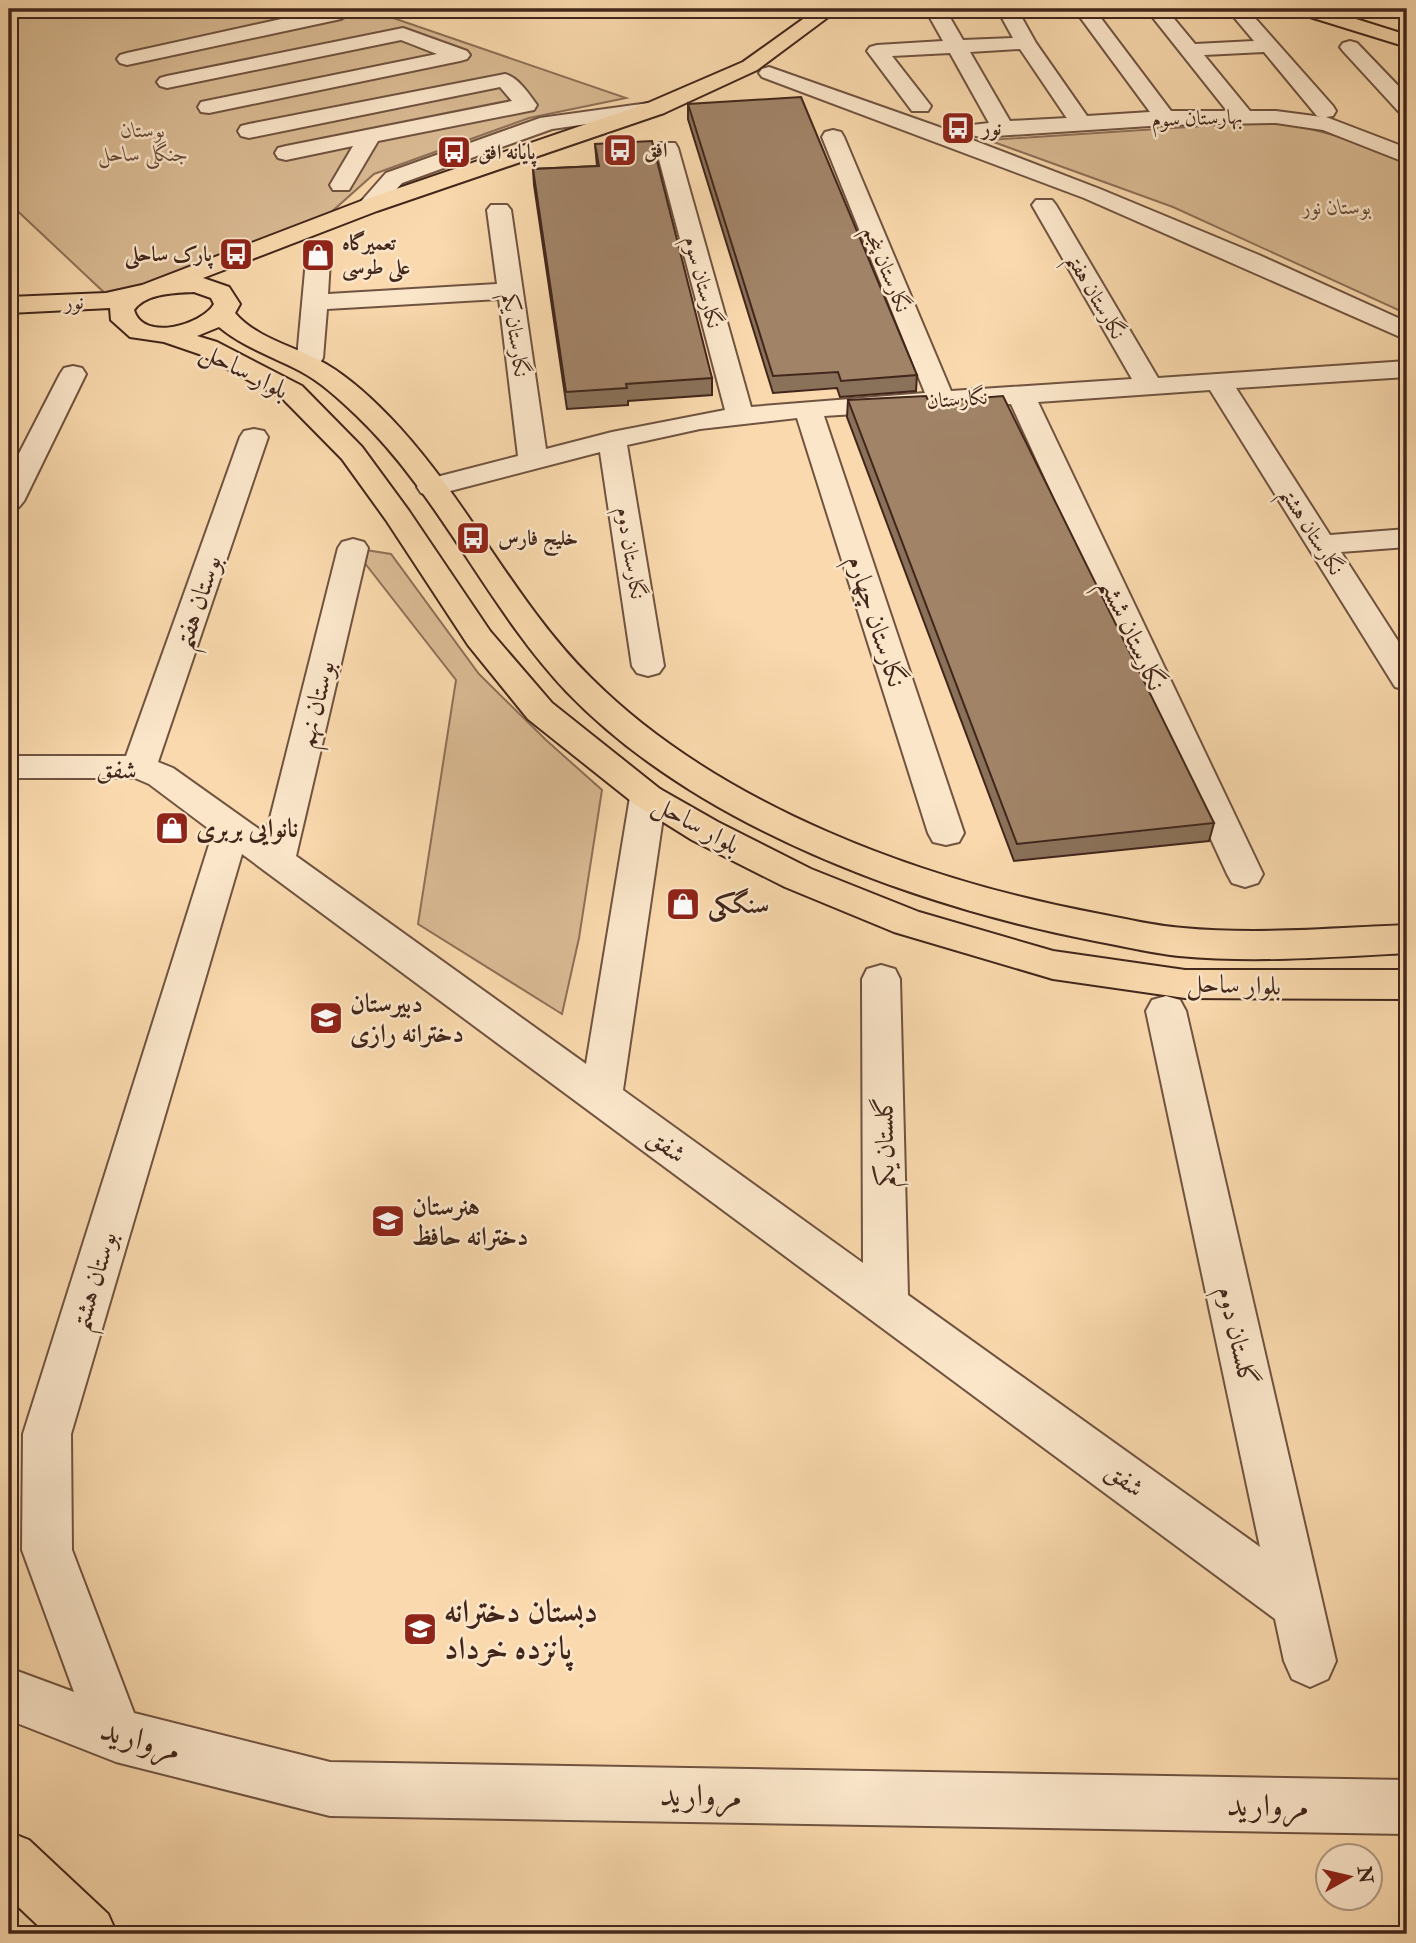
<svg xmlns="http://www.w3.org/2000/svg" width="1416" height="1943" viewBox="0 0 1416 1943" font-family="'IM FELL Double Pica',Amiri,serif">
<style>
.green{fill:#dabb94;stroke:#8e7058;stroke-width:2}
.lines{fill:none;stroke-linecap:round;stroke-linejoin:round}
.minor-casing{stroke:#705340;stroke-width:4}
.major-casing{stroke:#42261b;stroke-width:4}
.highway-casing{stroke:#42261b;stroke-width:4}
.minor{fill:#fbe6ca;fill-rule:evenodd}
.major{fill:#f9d9ad;fill-rule:evenodd}
.highway{fill:#f9d9ad;fill-rule:evenodd}
.wall{fill:#8a7159;stroke:#42261b;stroke-width:2}
.building{fill:#a18367;stroke:#42261b;stroke-width:2}
.labels{text-anchor:middle;stroke-width:5;stroke-linejoin:round;paint-order:stroke}
.far-street-label{font-size:21px;fill:#42261b;stroke:#fbe6ca}
.far-poi-label{font-size:21px;font-weight:bold;fill:#42261b;stroke:#fbe6ca;text-anchor:start}
.far-park-label{font-size:21px;font-style:italic;fill:#684b39;stroke:#fbe6ca}
.street-label{font-size:26px;fill:#42261b;stroke:#fbe6ca}
.poi-label{font-size:26px;font-weight:bold;fill:#42261b;stroke:#fbe6ca;text-anchor:start}
.near-poi-label{font-size:32px;font-weight:bold;fill:#42261b;stroke:#fbe6ca;text-anchor:start}
.near-street-label{font-size:32px;fill:#42261b;stroke:#fbe6ca}
</style>
<rect width="100%" height="100%" fill="#f9d9ad"/>
<filter id="stains"><feTurbulence type="fractalNoise" baseFrequency=".00286" numOctaves="4"/><feColorMatrix values="0 0 0 0 .2 0 0 0 0 .09 0 0 0 0 .02 0 0 0 .5 -.17"/></filter>
<radialGradient id="worn" r=".72"><stop offset=".6" stop-color="#630" stop-opacity="0"/><stop offset="1" stop-color="#630" stop-opacity=".3"/></radialGradient>
<path class="green" d="M9 9H367L626 98 529 118 374 174 320 222 109 297 9 203Z
M1265 122C1321 127 1356 142 1407 163V314L1173 207 988 140Z
M353 548 391 554 479 674 546 740 602 790 579 938 562 1014 418 924 456 680Z"/>
<g class="lines">
<g class="minor-casing">
<path id="minor" d="M327 9H348L351 13 341 19 127 65 120 63 117 59 120 55 127 53Z
M925 9H945L963 40 1013 38 997 9H1017L1036 43 1087 116 1150 112 1074 9H1094L1171 111H1227L1146 9H1166L1195 44 1254 41 1227 9H1247L1333 106 1336 111 1333 116 1326 117 1407 148V163L1323 130 1276 123 1165 125 980 137 972 135 969 130 972 125 989 123 950 53 892 56 931 106 928 111H912L867 51 870 47 877 45 943 41ZM1020 49 1066 117 1067 118 1010 121 970 52ZM1264 52 1317 116 1322 117 1276 111H1250L1204 55Z
M403 28 467 51 470 55 467 59 460 61 209 113 201 112 198 107 201 102 437 54 401 40 167 88 160 86 157 82 160 78 167 76Z
M1350 41 1357 43 1407 95V113L1399 112 1343 51 1340 47 1343 43Z
M769 67 939 127 1100 189 1259 255 1407 322V340L1084 198 762 77 759 73 762 69Z
M505 74C518 77 529 94 537 105L534 110 378 141 349 190H333L330 185 353 146 286 160 278 158 275 153 278 148 286 146 512 101 500 87 249 138 241 136 238 131 241 126 249 124Z
M656 102 664 103 667 108 664 113 552 129 402 183 377 211H361L357 206 386 173 540 118Z
M833 130 841 132 844 137 951 391 1132 379 1032 205 1036 200H1052L1056 205 1158 378 1407 361V377L1236 388 1330 535 1407 529V547L1341 552 1407 655V690L1395 687 1210 390 1038 402 1263 874 1258 883 1245 887 1232 883 1227 874 1011 404 824 416 964 833 959 842 946 845 933 842 928 833 797 418 700 429 627 445 664 666 659 673 648 676 637 673 632 666 600 452 431 496 421 493 417 487 421 481 518 456 499 299 327 309 323 358 319 364 310 366 301 364 297 358 306 260 309 255 318 253 327 255 330 260 328 294 497 284 487 210 491 205H507L511 210 546 449 612 432 725 410 656 148 659 143H675L678 148 751 407 925 393 822 137 825 132Z
M73 366 82 368 86 374 24 501 19 507 9 510V473L60 374 64 368Z
M254 429 264 431 268 437 158 762 173 768 266 834 338 548 342 542 353 539 364 542 368 548 296 856 586 1064 630 797 636 789 648 785 660 789 666 797 623 1090 863 1263 862 979 867 969 881 965 895 969 900 979 908 1295 1260 1547 1146 1011 1152 1000 1166 996 1180 1000 1186 1011 1336 1661 1328 1679 1310 1687 1292 1679 1284 1661 1275 1619 242 854 71 1434 72 1550 134 1713 330 1762 1407 1780V1834L330 1816 116 1762 9 1720V1668L74 1692 22 1550 23 1434 213 832 149 784 135 778H9V756H126L240 437 244 431Z"/>
</g>
<g class="major-casing">
<path id="major" d="M817 9H839L757 70 664 113 377 211 203 278 229 287 240 304 235 313C257 339 297 347 326 364 353 380 378 404 400 428 471 506 516 604 591 678 720 807 924 881 1100 914 1127 919 1155 926 1183 928 1257 935 1333 928 1407 925V953C1332 957 1255 963 1179 956 1151 953 1123 946 1095 941 915 906 697 827 567 692 487 608 441 496 356 415 339 399 321 382 300 371 273 357 243 347 219 327L197 336 217 342 302 386 362 447 409 511 490 631 552 703 660 789 718 822 811 869 919 912 1053 951 1185 970H1407V999L1185 998 1053 979 894 932 785 887 692 840 636 805 528 719 468 645 386 520 342 459 282 398 199 354 164 342 130 337 111 320 110 308 9 313V297L106 293 142 285 361 201 648 103 743 62ZM194 292 211 298 214 304C202 325 143 342 134 310 146 293 175 293 194 292Z
M1294 9H1324L1407 35V47L1297 13Z"/>
</g>
<g class="highway-casing">
<path id="highway" d="M9 1832 29 1840 108 1914 117 1934H47L9 1898Z"/>
</g>
<use href="#minor" class="minor"/>
<use href="#major" class="major"/>
<use href="#highway" class="highway"/>
</g>
<path class="wall" d="M688 104 917 375 916 391 840 397 837 388 773 393 688 119Z
M595 144 712 378V395L628 401V405L567 409 534 185 533 169 597 166Z
M848 400 929 402 1214 823 1209 841 1014 861 847 417Z"/>
<path class="building" d="M801 97 917 375 841 381 838 372 773 376 688 104Z
M652 141 712 378 626 384 627 388 566 392 533 169 599 166 595 144Z
M926 396 929 402 1003 396 1214 823 1017 844 848 400Z"/>
<defs>
<g id="bus-square" transform="scale(1.75)"><rect x="-9" y="-9" width="18" height="18" rx="4" fill="#8f2418" stroke="#fbe6ca"/><path d="M-5-6H5V4H4V6H2V4H-2V6H-4V4H-5ZM-3.5-4V0h7V-4ZM-3.5 1.2v1.5H-2V1.2ZM2 1.2v1.5H3.5V1.2Z" fill="#fff"/></g>
<g id="shop-square" transform="scale(1.75)"><rect x="-9" y="-9" width="18" height="18" rx="4" fill="#8f2418" stroke="#fbe6ca"/><path d="M-5-2.5h2.3a2.7 3.5 0 0 1 5.4 0H5L5.5 6h-11ZM-1.5-2.5h3a1.5 2.3 0 0 0-3 0Z" fill="#fff"/></g>
<g id="school-square" transform="scale(1.75)"><rect x="-9" y="-9" width="18" height="18" rx="4" fill="#8f2418" stroke="#fbe6ca"/><path d="M0-5L7-2L0 1L-7-2ZM-4 1L0 2.5L4 1V4Q0 6-4 4Z" fill="#fff"/></g>
</defs>
<g fill-rule="evenodd">
<use href="#bus-square" x="958" y="128"/>
<use href="#bus-square" x="620" y="150"/>
<use href="#bus-square" x="454" y="152"/>
<use href="#bus-square" x="236" y="254"/>
<use href="#shop-square" x="318" y="255"/>
<use href="#bus-square" x="473" y="538"/>
<use href="#shop-square" x="172" y="828"/>
<use href="#shop-square" x="683" y="904"/>
<use href="#school-square" x="326" y="1018"/>
<use href="#school-square" x="388" y="1221"/>
<use href="#school-square" x="420" y="1629"/>
</g>
<g class="labels">
<g class="far-street-label">
<text transform="translate(1197 118) rotate(-2)" y="7">بهارستان سوم</text>
<text transform="translate(887 269) rotate(68)" y="7">نگارستان پنجم</text>
<text transform="translate(703 282) rotate(75)" y="7">نگارستان سوم</text>
<text transform="translate(1096 296) rotate(60)" y="7">نگارستان هفتم</text>
<text transform="translate(74 302) rotate(-2)" y="7">نور</text>
<text transform="translate(516 335) rotate(82)" y="7">نگارستان یکم</text>
<text transform="translate(957 399) rotate(-4)" y="7">نگارستان</text>
<text transform="translate(1312 531) rotate(58)" y="7">نگارستان هشتم</text>
<text transform="translate(631 553) rotate(81)" y="7">نگارستان دوم</text>
</g>
<g class="far-poi-label">
<text x="982" y="135">نور</text>
<text x="644" y="157">افق</text>
<text x="478" y="159">پایانه افق</text>
<text x="342" y="250">تعمیرگاه<tspan x="342" dy="24">علی طوسی</tspan></text>
<text x="212" y="261" text-anchor="end">پارک ساحلی</text>
<text x="498" y="545">خلیج فارس</text>
</g>
<g class="far-park-label">
<text x="143" y="137">بوستان<tspan x="143" dy="24">جنگلی ساحل</tspan></text>
<text x="1337" y="214">بوستان نور</text>
</g>
<g class="street-label">
<text transform="translate(245 370) rotate(27)" y="9">بلوار ساحل</text>
<text transform="translate(197 602) rotate(-71)" y="9">بوستان هفتم</text>
<text transform="translate(877 621) rotate(72)" y="9">نگارستان چهارم</text>
<text transform="translate(1133 634) rotate(65)" y="9">نگارستان ششم</text>
<text transform="translate(315 704) rotate(-76)" y="9">بوستان نهم</text>
<text transform="translate(117 769) rotate(4)" y="9">شفق</text>
<text transform="translate(697 824) rotate(29)" y="9">بلوار ساحل</text>
<text transform="translate(1234 984) rotate(2)" y="9">بلوار ساحل</text>
<text transform="translate(884 1142) rotate(-91)" y="9">گلستان یکم</text>
<text transform="translate(667 1145) rotate(36)" y="9">شفق</text>
<text transform="translate(93 1281) rotate(-73)" y="9">بوستان هشتم</text>
<text transform="translate(1238 1336) rotate(77)" y="9">گلستان دوم</text>
<text transform="translate(1125 1479) rotate(36)" y="9">شفق</text>
</g>
<g class="poi-label">
<text x="196" y="837">نانوایی بربری</text>
<text x="708" y="913">سنگکی</text>
<text x="350" y="1012">دبیرستان<tspan x="350" dy="30">دخترانه رازی</tspan></text>
<text x="412" y="1215">هنرستان<tspan x="412" dy="30">دخترانه حافظ</tspan></text>
</g>
<g class="near-poi-label">
<text x="444" y="1622">دبستان دخترانه<tspan x="444" dy="37">پانزده خرداد</tspan></text>
</g>
<g class="near-street-label">
<text transform="translate(141 1739) rotate(16)" y="11">مروارید</text>
<text transform="translate(701 1795) rotate(1)" y="11">مروارید</text>
<text transform="translate(1268 1805) rotate(1)" y="11">مروارید</text>
</g>
</g>
<rect width="1416" height="1943" fill="none" stroke="#f9d9ad" stroke-width="35"/>
<rect x="10" y="10" width="1395" height="1922" fill="none" stroke="#42261b" stroke-width="3.5"/>
<rect x="18" y="18" width="1381" height="1908" fill="none" stroke="#42261b" stroke-width="2"/>
<g transform="translate(1349 1877) rotate(82)"><circle r="33" fill="#fbe6ca" stroke="#b19984" stroke-width="2"/>
<path d="M0-5L12 26L0 18L-12 26Z" fill="#8f2418"/>
<text y="-10" font-size="19" font-weight="bold" text-anchor="middle" fill="#42261b">N</text>
</g>
<rect width="100%" height="100%" filter="url(#stains)"/>
<rect width="100%" height="100%" fill="url(#worn)"/>
</svg>
